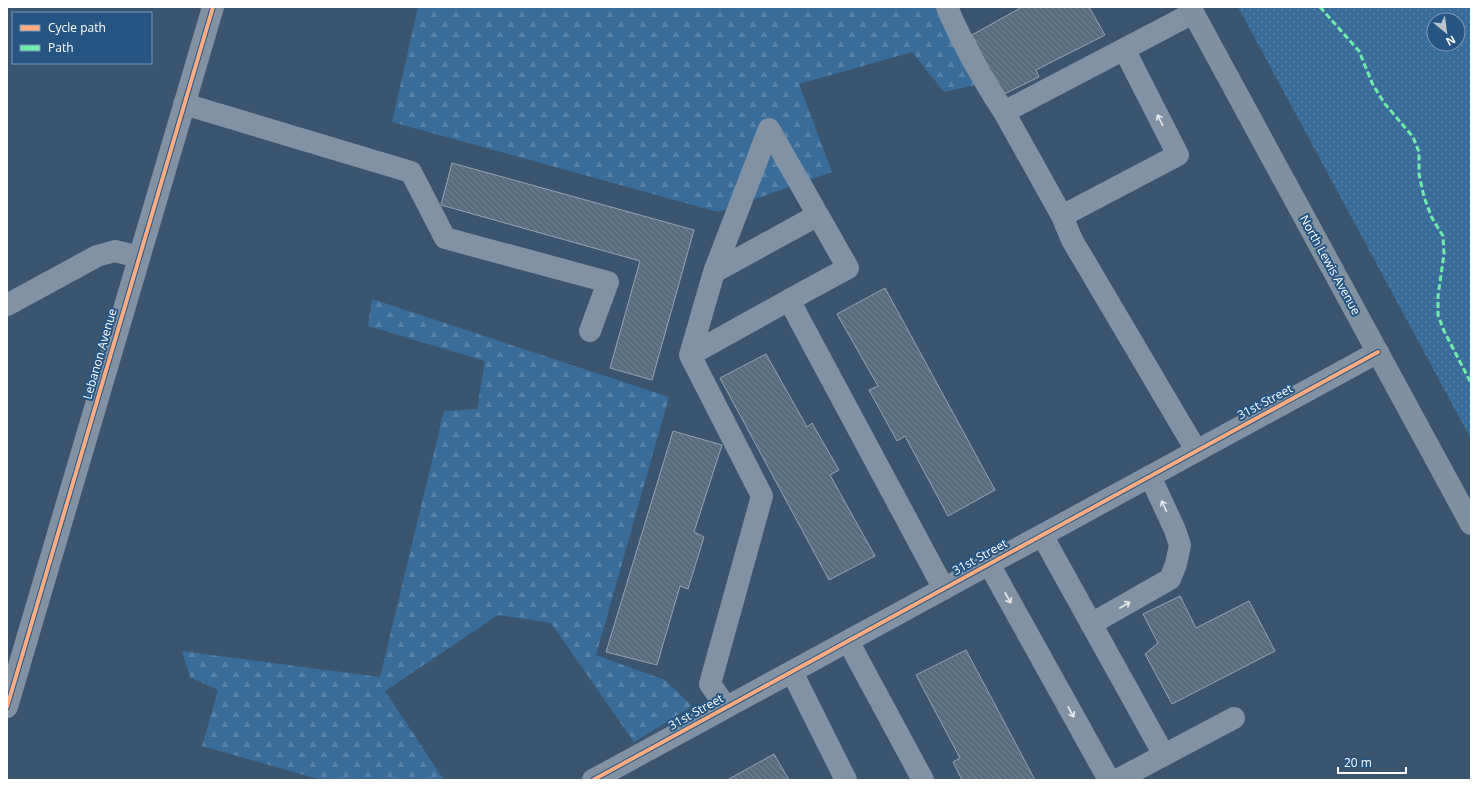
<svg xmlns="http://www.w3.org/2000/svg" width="1478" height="787" viewBox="0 0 1478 787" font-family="'Open Sans',sans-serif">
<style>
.grass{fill:url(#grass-dots);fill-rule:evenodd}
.forest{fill:url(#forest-firs)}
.building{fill:url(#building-back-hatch);stroke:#95a4b2}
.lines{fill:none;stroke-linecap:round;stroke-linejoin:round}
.minor{stroke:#8192a4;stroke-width:22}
.major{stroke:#7f91a1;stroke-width:22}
.quiet{stroke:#6deda7;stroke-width:3;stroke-dasharray:6 3;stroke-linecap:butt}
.cycleway-casing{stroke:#265583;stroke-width:6}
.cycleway{stroke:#ffac80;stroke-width:4}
.oneway{stroke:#e6e9ed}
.labels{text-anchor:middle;stroke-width:4;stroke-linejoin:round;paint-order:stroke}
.street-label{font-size:12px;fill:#fff;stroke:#265583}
</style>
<defs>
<pattern id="grass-dots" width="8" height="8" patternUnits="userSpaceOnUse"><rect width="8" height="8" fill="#3a6c99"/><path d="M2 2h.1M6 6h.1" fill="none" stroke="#5882a8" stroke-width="1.8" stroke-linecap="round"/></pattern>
<pattern id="forest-firs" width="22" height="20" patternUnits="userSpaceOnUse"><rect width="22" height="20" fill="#3a6c99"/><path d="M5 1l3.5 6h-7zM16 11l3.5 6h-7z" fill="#5882a8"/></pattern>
<pattern id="building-back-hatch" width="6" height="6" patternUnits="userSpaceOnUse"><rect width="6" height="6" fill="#586d80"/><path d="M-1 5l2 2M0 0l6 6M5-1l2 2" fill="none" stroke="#718393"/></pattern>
</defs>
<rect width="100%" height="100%" fill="#3b556e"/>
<path class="grass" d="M1238 7H1471V439ZM1434 20H1458V44H1434Z"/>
<path class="forest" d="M418 7H944L975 85 944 92 912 52 799 84 832 172 718 212 392 122Z
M372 299 669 397 596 655 665 680 692 706 634 742 551 623 498 615 385 691 444 780H322L202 746 218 690 190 677 182 651 380 677 444 411 477 409 485 361 368 326Z"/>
<path class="building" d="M1022 7H1089L1105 35 1036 70 1039 77 1002 95 972 35Z
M452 163 694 230 652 380 610 368 640 261 441 205Z
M885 288 995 490 948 516 905 436 897 441 869 390 878 386 837 314Z
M766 354 807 427 812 423 839 470 830 475 875 556 829 580 720 378Z
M673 431 722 445 694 532 704 537 688 589 680 586 657 665 606 652Z
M1180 596 1196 628 1249 601 1275 651 1172 704 1145 654 1158 643 1143 614Z
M966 650 1035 780H962L953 762 960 758 916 675Z
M774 754 789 780H730L729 779Z"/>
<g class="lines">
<path class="minor" d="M947 7C962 44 982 78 1004 112
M1124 49 1178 155 1062 216 1004 112 1193 13
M184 104 411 172 445 238 608 282 590 331
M1062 216 1072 240 1196 450
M714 272 818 215
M7 305 97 256 115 251 139 257
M690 355 789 300
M1042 535 1164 755
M989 564 1109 780
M1091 624 1170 579 1176 564 1180 545 1175 530 1150 476
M848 641 923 780
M792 672 846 780
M7 707 213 7
M726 707 710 684 762 496 690 355 714 272 769 129 848 268 789 300 944 589
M593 780 1378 352
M1117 780 1234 718"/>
<path class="major" d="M1190 7 1471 524"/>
<path class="quiet" d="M1320 7 1359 51 1373 85 1385 104 1413 137 1419 152V174L1424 197 1432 218 1443 236 1444 254 1438 296V315L1444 331 1471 383"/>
<g class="cycleway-casing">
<path id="cycleway" d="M7 707 213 7
M593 780 1378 352"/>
</g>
<use href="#cycleway" class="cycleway"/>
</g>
<defs><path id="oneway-shaft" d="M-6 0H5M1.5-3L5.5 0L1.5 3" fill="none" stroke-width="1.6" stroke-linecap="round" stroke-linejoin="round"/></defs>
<g class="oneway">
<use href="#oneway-shaft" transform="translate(1160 120) rotate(-117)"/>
<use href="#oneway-shaft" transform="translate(1164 506) rotate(-115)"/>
<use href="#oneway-shaft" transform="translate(1008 598) rotate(61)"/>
<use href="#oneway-shaft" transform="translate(1125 605) rotate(-30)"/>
<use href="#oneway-shaft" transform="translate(1071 712) rotate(61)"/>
</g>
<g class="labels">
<g class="street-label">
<text transform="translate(1330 265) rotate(61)" y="4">North Lewis Avenue</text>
<text transform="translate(100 354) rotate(-74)" y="4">Lebanon Avenue</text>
<text transform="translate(1265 402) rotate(-28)" y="4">31st Street</text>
<text transform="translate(980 557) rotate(-29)" y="4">31st Street</text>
<text transform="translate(696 712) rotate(-29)" y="4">31st Street</text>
</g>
</g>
<rect width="1478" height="787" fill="none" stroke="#ffffff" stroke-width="16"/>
<rect x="12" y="12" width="140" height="52" fill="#265583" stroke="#7d99b5"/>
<rect x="20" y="25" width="20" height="6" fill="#ffac80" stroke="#7d99b5"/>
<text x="48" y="32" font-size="12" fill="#ffffff">Cycle path</text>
<rect x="20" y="45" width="20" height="6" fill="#6deda7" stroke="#7d99b5"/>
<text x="48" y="52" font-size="12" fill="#ffffff">Path</text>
<g transform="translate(1446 32) rotate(151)"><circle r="19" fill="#265583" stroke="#7d99b5"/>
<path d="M0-3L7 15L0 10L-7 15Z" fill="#bac4cc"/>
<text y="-6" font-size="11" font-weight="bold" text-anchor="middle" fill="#ffffff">N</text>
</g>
<path d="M1338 767v6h68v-6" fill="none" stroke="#ffffff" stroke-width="2"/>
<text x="1344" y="767" font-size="12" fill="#ffffff" stroke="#265583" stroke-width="3" paint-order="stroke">20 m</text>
</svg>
